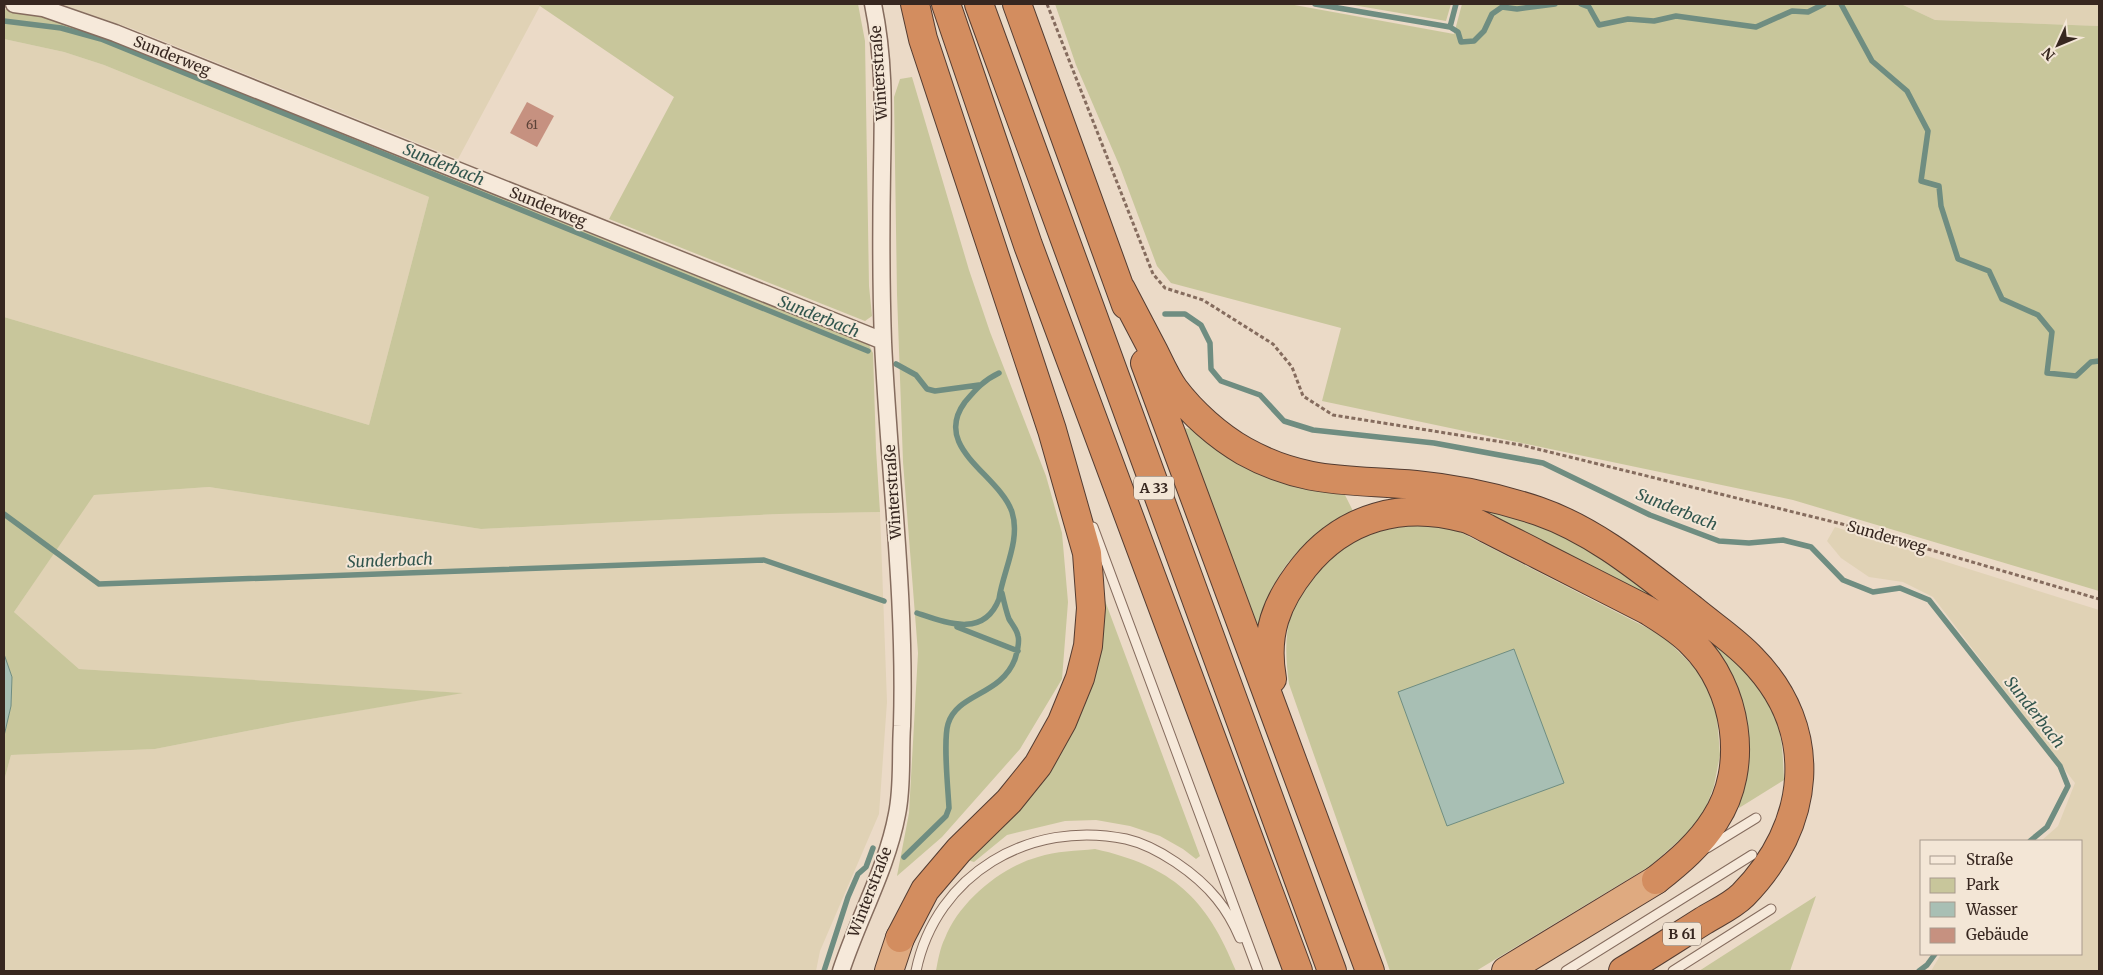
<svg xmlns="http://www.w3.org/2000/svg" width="2103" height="975" viewBox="0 0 2103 975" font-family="Merriweather,serif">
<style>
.farmland{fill:#e0d2b5}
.green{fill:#c8c69b}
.water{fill:#a8bfb4;stroke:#6f8d81}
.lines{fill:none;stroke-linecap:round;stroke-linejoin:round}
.stream{stroke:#6f8d81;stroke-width:5.5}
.building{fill:#c69180}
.service-casing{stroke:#856c5e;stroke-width:11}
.minor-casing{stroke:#856c5e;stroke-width:19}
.trunk-casing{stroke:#543c31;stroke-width:30}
.motorway-casing{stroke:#543c31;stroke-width:30}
.path{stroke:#856c5e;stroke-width:3;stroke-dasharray:4 2.5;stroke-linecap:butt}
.service{stroke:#f6e9da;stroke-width:9}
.minor{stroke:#f6e9da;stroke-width:16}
.trunk{stroke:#dfaa80;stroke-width:28}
.motorway{stroke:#d38d5f;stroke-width:28}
.labels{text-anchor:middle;stroke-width:4;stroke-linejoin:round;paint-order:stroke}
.number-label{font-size:12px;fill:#5b4238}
.shield{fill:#f3e6d6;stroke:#6f6057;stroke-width:1}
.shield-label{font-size:14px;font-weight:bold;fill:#372720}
.street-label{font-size:15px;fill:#372720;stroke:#f3e6d6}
.water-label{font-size:16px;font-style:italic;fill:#31554d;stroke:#f3e6d6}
</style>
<rect width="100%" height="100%" fill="#ebdac7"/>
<path class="farmland" d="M60 4H537L540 6 458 159 133 29Z
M1901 4H2099V26L1935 20Z
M4 39 64 52 104 65 429 197 369 425 4 317Z
M209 487 481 529 779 514 880 512 887 702 879 814 820 951 816 971H4V781L11 755 155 749 293 722 460 693 79 669 14 612 93 495Z
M1835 527 2099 610V971H1931L1941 954H2082V841H2041L2058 826 2075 783 1933 597 1903 582 1869 577 1841 558 1827 541Z"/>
<path class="green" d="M537 4H858L865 41 869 286 872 316 865 321 609 219 674 97Z
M1055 4H1289L1454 34 1462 4H1901L1935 20 2099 26V591L1793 500 1322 401 1341 328 1171 283 1157 266 1120 167 1076 65Z
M1347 4H1451L1446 21Z
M4 9 40 14 112 41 868 343 873 353 876 449 880 512 779 514 481 529 209 487 94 495 14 612 79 669 463 693 293 722 155 749 11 755 4 781V736L11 706 12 677 4 654V317L369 425 429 197 104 65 64 52 4 39Z
M912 77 969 270 990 332 1046 476 1062 533 1068 602 1062 679 1020 749 942 837 897 876 909 813 918 653 903 462 897 294 894 97 900 79Z
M1183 428 1193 429 1309 488 1345 495 1354 513C1324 529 1297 546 1279 576 1269 592 1265 613 1259 631Z
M1488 509C1521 520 1552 530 1583 547 1610 561 1635 580 1658 598 1700 630 1761 671 1777 723 1783 741 1783 761 1784 780L1739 808 1749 738 1738 689 1721 659 1487 514Z
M1401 525H1427L1458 531 1663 636 1697 670 1712 697 1717 717 1720 755 1714 786 1705 810 1692 829 1650 866 1476 971H1390L1289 684C1286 662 1284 637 1291 615 1299 587 1327 553 1353 540 1368 532 1385 529 1401 525Z
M1104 598 1200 856 1196 859 1183 849 1160 836 1130 826 1096 820 1065 821 1007 835 974 862 964 859 1016 809 1102 599Z
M1095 849C1172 866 1207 898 1236 971H936C938 960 940 948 945 938 959 902 1001 867 1038 857 1056 851 1077 851 1095 849Z
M1816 896 1790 971H1699Z"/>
<path class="water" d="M1514 649 1564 783 1447 826 1398 692Z
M4 654 12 677 11 706 4 736Z"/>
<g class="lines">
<path class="stream" d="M1315 4 1450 27 1458 32 1461 42 1474 41 1484 31 1492 14 1502 7 1517 9 1555 4
M1581 4 1589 7 1599 25 1628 19 1654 21 1676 16 1756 27 1792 11 1808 12 1824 4
M1841 4 1872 61 1907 91 1928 131 1921 181 1939 186 1941 206 1958 259 1989 271 2002 299 2038 315 2052 332 2047 373 2076 376 2091 362 2099 361
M4 21 61 28 101 39 868 351
M1450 27 1456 4
M1165 314H1185L1201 325 1210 343 1211 369 1221 381 1260 395 1284 421 1313 430 1434 443 1543 463 1650 515 1719 541 1749 543 1783 540 1811 547 1843 580 1873 592 1900 588 1929 600 2060 766 2068 786 2047 827 2030 841
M896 364 916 375 927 389 935 391 979 385
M4 514 99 584 764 560 884 601
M917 613C947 623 984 638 999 599 1003 571 1021 540 1012 512 999 474 931 448 965 402 976 389 984 380 999 373
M957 627 1018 651
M904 857 946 816 949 808C948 788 943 741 948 724 957 693 1001 696 1015 659 1017 652 1020 643 1018 636 1017 630 1012 624 1009 619 1006 611 1004 602 1002 593
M824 971 848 897 858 874 866 867 873 848
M1919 971 1927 965 1935 954"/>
</g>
<path class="building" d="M527 102 554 116 537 147 510 133Z"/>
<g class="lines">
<g class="service-casing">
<path id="service" d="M1093 527 1258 971
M1707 848 1756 818
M916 971C936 874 1030 819 1126 839 1157 846 1197 874 1217 899 1226 910 1234 924 1240 938
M1566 971 1752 855
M1673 971 1771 909"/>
</g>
<g class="minor-casing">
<path id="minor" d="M14 4 43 8 115 33 883 341
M841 971C858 919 887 868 897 814 903 785 900 754 902 726 906 597 889 470 883 342 881 285 881 227 882 170 883 112 885 62 873 4"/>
</g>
<g class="trunk-casing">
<path id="trunk" d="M889 971 900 938
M1506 971 1656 880"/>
</g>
<g class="motorway-casing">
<path id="motorway" d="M946 4 1028 245 1298 971
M979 4 1332 971
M1017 4 1126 305
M1121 289C1132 310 1143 331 1154 352 1160 364 1166 378 1174 389 1192 413 1218 436 1244 451 1305 485 1351 479 1416 485 1457 489 1499 498 1538 511 1596 531 1644 572 1692 609 1711 625 1734 640 1751 658 1822 730 1811 826 1743 895 1732 906 1716 913 1703 921 1676 938 1650 955 1623 971
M1145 363 1370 971
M1272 679C1264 634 1276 602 1304 567 1344 517 1403 501 1464 518 1472 520 1480 525 1488 529 1505 538 1522 546 1539 555 1575 573 1611 592 1647 610 1663 620 1680 630 1693 644 1737 687 1750 767 1715 820 1700 844 1679 862 1656 880
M900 938 925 890 959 850 1009 801 1038 765 1062 722 1080 678 1088 646 1091 608 1087 553 1052 430 923 39 915 4"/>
</g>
<path class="path" d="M1047 4 1153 274 1165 288 1203 300 1273 344 1292 367 1303 396 1333 415 1521 445 1842 524 2099 599"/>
<use href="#service" class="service"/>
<use href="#minor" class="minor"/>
<use href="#trunk" class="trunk"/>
<use href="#motorway" class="motorway"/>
</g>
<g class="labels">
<g class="number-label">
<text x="532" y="129">61</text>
</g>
<g class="shield">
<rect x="1134" y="476.5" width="40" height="23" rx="4"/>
<rect x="1663" y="922.5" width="38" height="23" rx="4"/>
</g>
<g class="shield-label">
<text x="1154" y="493">A 33</text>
<text x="1682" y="939">B 61</text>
</g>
<g class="street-label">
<text transform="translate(172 56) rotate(22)" y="5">Sunderweg</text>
<text transform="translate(879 73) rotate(-94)" y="5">Winterstraße</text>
<text transform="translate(548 207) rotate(22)" y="5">Sunderweg</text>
<text transform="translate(893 492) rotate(-94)" y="5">Winterstraße</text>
<text transform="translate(1887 537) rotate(16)" y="5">Sunderweg</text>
<text transform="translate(870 892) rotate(-69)" y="5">Winterstraße</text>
</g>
<g class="water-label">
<text transform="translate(444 164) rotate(22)" y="6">Sunderbach</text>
<text transform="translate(819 316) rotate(22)" y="6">Sunderbach</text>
<text transform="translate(1677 509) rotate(22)" y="6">Sunderbach</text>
<text transform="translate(390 560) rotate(-2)" y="6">Sunderbach</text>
<text transform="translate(2035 712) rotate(52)" y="6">Sunderbach</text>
</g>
</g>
<rect width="2103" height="975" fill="none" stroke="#372720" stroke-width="10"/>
<rect x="1920" y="840" width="162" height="115" fill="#f3e6d6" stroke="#a89a8d"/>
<rect x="1930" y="856" width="25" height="8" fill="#f6e9da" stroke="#a89a8d"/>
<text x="1966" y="865" font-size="15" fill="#372720">Straße</text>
<rect x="1930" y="878" width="25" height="15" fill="#c8c69b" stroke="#a89a8d"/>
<text x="1966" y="890" font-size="15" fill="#372720">Park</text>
<rect x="1930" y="902" width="25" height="15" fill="#a8bfb4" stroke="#a89a8d"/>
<text x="1966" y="915" font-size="15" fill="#372720">Wasser</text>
<rect x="1930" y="928" width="25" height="15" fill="#c69180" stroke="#a89a8d"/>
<text x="1966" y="940" font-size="15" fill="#372720">Gebäude</text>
<g transform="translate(2058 45) rotate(226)" stroke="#f3e6d6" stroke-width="4" paint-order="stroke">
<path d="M0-4L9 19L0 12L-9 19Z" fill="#372720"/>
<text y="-8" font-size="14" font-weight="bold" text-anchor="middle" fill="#372720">N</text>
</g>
</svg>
